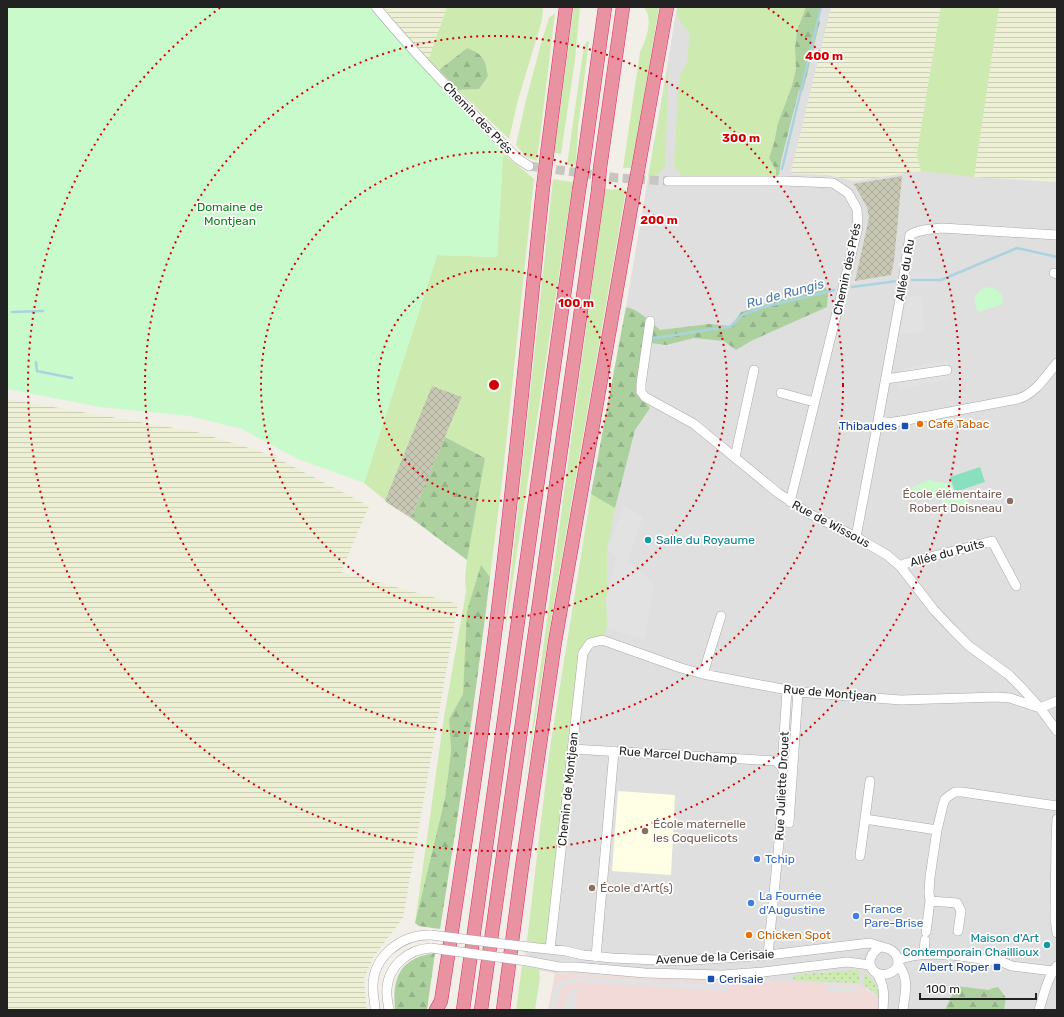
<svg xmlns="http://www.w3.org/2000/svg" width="1064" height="1017" viewBox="0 0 1064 1017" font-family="Rubik,sans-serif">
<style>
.residential{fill:#e0dfdf}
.commercial{fill:#f2dad9}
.education{fill:#ffffe5}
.construction{fill:url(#construction-cross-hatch)}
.farmland{fill:url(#farmland-rules)}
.grass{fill:#cdebb0}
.forest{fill:url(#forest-firs)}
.park{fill:#c8facc}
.garden{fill:url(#garden-dots)}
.pitch{fill:#88e0be}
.parking{fill:#e2e2e2}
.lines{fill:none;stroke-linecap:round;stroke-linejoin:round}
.stream{stroke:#aad3df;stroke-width:2.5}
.minor-tunnel{stroke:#c8c6c1;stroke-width:9;stroke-dasharray:9 4.5;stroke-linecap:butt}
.minor-casing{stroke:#a9a9a9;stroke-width:10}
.highway-casing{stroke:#dc2a67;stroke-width:14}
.minor{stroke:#fff;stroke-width:9}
.highway{stroke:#e892a2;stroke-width:13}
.minor-bridge-casing{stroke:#a9a9a9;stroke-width:10;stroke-linecap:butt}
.highway-bridge-casing{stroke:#dc2a67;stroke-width:14;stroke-linecap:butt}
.minor-bridge{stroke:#fff;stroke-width:9}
.highway-bridge{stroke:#e892a2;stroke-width:13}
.ring{fill:none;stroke:#d40000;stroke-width:2;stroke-dasharray:2 4}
.food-dot{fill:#e8710a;stroke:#fff;stroke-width:1.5}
.transit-dot{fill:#1a4fb4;stroke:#fff;stroke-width:1.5}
.education-dot{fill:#8d6e63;stroke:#fff;stroke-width:1.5}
.culture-dot{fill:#0f9aa8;stroke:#fff;stroke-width:1.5}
.shop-dot{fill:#3f7fe0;stroke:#fff;stroke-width:1.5}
.labels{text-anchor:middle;stroke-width:3.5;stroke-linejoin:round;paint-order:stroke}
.street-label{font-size:12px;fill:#222;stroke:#fff}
.park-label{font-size:12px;fill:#0c8416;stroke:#fff}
.food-label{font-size:12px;fill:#c56008;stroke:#fff;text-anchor:start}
.transit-label{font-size:12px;fill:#164399;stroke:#fff;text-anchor:end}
.education-label{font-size:12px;fill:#785e54;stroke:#fff;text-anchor:start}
.culture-label{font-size:12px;fill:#0d838f;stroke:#fff;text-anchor:start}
.shop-label{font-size:12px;fill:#366cbe;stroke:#fff;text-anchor:start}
.water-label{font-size:13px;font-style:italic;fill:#4a7aab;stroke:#fff}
.centre{fill:#d40000;stroke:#fff;stroke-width:2}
.ring-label{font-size:12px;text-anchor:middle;font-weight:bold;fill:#d40000;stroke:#fff;stroke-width:3.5;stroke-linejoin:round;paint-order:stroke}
</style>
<defs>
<pattern id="construction-cross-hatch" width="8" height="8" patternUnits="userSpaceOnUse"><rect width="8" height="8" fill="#c7c7b4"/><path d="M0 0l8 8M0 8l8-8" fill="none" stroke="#abab9a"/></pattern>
<pattern id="farmland-rules" width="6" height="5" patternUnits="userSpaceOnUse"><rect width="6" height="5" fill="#eef0d5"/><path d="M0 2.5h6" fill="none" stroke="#ccceb7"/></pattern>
<pattern id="forest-firs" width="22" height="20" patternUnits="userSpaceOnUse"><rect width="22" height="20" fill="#add19e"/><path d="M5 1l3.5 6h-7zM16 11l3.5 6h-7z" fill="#95b388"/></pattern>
<pattern id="garden-dots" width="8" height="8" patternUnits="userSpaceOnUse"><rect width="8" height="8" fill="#cdebb0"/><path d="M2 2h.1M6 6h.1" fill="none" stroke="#b0c997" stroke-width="1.8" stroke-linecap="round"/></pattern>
</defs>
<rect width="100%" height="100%" fill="#f2efe9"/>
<path class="residential" d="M677 7H1057V1010H878V1002L876 996 867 989 736 980 720 981 658 979 555 973 524 968 549 755 591 494 626 307Z"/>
<path class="commercial" d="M555 973 720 981 736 980 858 984 876 996 878 1002V1010H548Z"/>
<path class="education" d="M618 791 675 795 671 875 612 871Z"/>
<path class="construction" d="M902 176 894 261 891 275 855 281 869 218 867 207 855 186 853 184Z
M432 385 462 397 411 518 386 502 385 500Z"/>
<path class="farmland" d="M383 7H447L428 61Z
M831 7H941L917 153 921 171 854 181 828 175 793 174 791 172Z
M999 7H1057V182L974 177Z
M7 399 197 432 271 455 369 506 341 572 458 604 403 918 374 956 364 979 367 1010H7Z"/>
<path class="grass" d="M447 7H543L542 20 518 100 509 139 458 90 479 89 467 48 439 70 428 61Z
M574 7H580L575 60 561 154 554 153Z
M644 7H659L632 168H623L640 52C646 39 654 20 644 7Z
M677 7H806L797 31 795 48 796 69 792 86 778 123 774 143 769 158 776 170V176L687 178 682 176 674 167 679 78 687 61 690 33C683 26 676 19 677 7Z
M941 7H999L974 177 921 171 917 153Z
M555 13 537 161 526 157 516 145 526 100 542 40 549 18Z
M589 41 578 128 576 165H567L583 52 586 42Z
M669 63 665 167 659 174 648 177Z
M503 153 534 179 502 482 490 577 481 566 466 648 463 694 449 719 451 751 445 798 415 923 444 717 466 592 465 578 468 549 485 458 445 437 462 397 432 386 385 500 364 483 437 255 497 257Z
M553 179 573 182 504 639Z
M605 189 626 190 553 608 524 789Z
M591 494 615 508 607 551V627L605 634 583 651 580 659 568 747 547 944 527 942 549 755Z
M522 966 539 969 540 978 535 1010H516Z"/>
<path class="forest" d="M806 7H821L817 20 820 21 803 91 799 90 781 161 779 175 776 176V170L769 158 774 143 778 123 792 86 796 69 795 48 797 31Z
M467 48C483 54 485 59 488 76L479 89 458 90 439 70Z
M825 286 828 292 827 307 751 341 736 350 724 341 694 338 666 345 644 342 637 378V393L650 408 635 430 615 508 591 494 626 307C638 309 651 322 660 330L709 324 731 326 741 312Z
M445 437 485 458 467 560 411 518Z
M481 565 490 577C476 695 459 812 440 929L419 926 415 923 445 798 451 751 449 719 463 694 467 611Z
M435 953 427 1010H395C392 977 400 958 435 953Z
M956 986 989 990 993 988 998 987 1006 998 1004 1010H945Z"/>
<path class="park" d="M7 7H370L503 153 497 257 437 255 364 483 298 459 242 429 190 416 100 407 7 389Z
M989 287C998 289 1004 294 1003 304L979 312C970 301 976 289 989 287Z
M928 480 951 484 953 494 962 492 968 502 959 512 935 497 921 500 911 488Z"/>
<path class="garden" d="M857 970 860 973 859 983 793 980 794 975Z
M864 973C874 980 879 987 879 999L876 994 863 984Z"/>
<path class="pitch" d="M980 467 985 482 955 492 950 477Z"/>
<path class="parking" d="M921 295 924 331 897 335 903 322V316L905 314 904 308 908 300 907 298Z
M947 360 951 379 898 389 897 383 902 374V369Z
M624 506 643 517 628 561 654 584 644 640 607 627 606 598 617 556 607 551Z
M591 977 729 984 728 991 578 982 570 983 561 988 556 1010H550L554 988 558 982 572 978Z
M827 984 857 986 856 993 827 991Z
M577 987 575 1010H563L565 999 569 992Z"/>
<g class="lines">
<path class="stream" d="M782 169 821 7
M912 280H941L1017 248 1057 257
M852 287 897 281
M12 312 43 311
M652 338C678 336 704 329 730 327L742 315 764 307 834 290
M36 362 37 371 72 378"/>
<path class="minor-tunnel" d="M529 166 618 178 668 181"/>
<g class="minor-casing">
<path id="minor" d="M376 7C418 58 464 105 511 152L518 159 529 166
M668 181H784L833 183 848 193 857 209 858 227 790 502
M1054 273 1057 274
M650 321 641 384V392L645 397 694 424 778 493 808 513 856 537 887 555 900 566 934 610 952 629 969 646 1009 675 1021 687 1040 708 1057 731
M886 379 947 370
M781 393 814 402
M878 421 902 288 910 235C919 229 931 229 942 228L1057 235
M735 457 754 370
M856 537 878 421 887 423 907 420 1018 399C1036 393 1045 377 1057 363
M900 566 907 563 992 541 1016 586
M703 674 721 616
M1040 708 1057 701
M572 749 776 761 782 767
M865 819 937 830
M1057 819 1056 839 1055 919 1057 933
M789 823 798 692
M860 856 870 781
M930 901 957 903 961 911 958 931
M926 932 930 901 929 892 930 877 937 830 943 805 945 799 949 796 955 792H962L1057 806
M529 947 566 951 583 955 612 958 680 961 768 955 870 943C876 946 887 947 891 950 894 952 896 954 897 957 904 976 871 982 870 962 870 955 874 951 880 947
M550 949 583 653 590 643 602 640 681 668 703 674 798 692 901 700 997 697 1010 698 1040 708
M924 954 925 940
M768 955 785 780 782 767 787 690
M596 957 614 751
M898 960C930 948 968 958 1002 962L1012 966 1053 971
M527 961 559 967H576L645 973 722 975 763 972 847 962 870 965
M898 964C910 980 905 991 903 1010
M877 974C885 986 884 996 883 1010
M375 1010C375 1003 373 995 373 988 372 957 401 934 431 935
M389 1010C388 1003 386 995 387 988 389 965 409 949 431 948
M1039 1010C1044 995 1047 978 1057 966"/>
</g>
<g class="highway-casing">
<path id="highway" d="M547 154 566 7
M583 166 605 7
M600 168 623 7
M638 170 667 7
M436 1010 441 1001C461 873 481 746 497 618 515 475 528 331 543 188
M463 1010 579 190
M481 1010 598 191
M503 1010 522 867 555 642 634 191"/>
</g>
<use href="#minor" class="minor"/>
<use href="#highway" class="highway"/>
<g class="minor-bridge-casing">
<path id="minor-bridge" d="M431 935 529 947
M431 948 527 961"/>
</g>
<g class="highway-bridge-casing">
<path id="highway-bridge" d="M543 188 547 154
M579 190 583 166
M598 191 600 168
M634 191 638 170"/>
</g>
<use href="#minor-bridge" class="minor-bridge"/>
<use href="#highway-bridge" class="highway-bridge"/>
</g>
<g class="ring">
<circle cx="494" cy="385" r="116"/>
<circle cx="494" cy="385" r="233"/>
<circle cx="494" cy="385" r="349"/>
<path d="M768 8A466 466 0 1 1 220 8"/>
</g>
<g class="food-dot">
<circle cx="920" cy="424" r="4"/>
<circle cx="749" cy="935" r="4"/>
</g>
<g class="transit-dot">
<rect x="901" y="422" width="8" height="8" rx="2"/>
<rect x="993" y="963" width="8" height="8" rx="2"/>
<rect x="707" y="975" width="8" height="8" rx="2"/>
</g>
<g class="education-dot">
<circle cx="1010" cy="501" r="4"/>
<circle cx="645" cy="831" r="4"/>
<circle cx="592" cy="888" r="4"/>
</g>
<g class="culture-dot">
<circle cx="648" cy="540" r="4"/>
<circle cx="1047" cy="945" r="4"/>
</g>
<g class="shop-dot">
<circle cx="757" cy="859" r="4"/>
<circle cx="751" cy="903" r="4"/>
<circle cx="856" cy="916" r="4"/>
</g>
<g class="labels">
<g class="street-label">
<text transform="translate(478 118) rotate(46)" y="4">Chemin des Prés</text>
<text transform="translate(847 269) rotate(-78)" y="4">Chemin des Prés</text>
<text transform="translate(905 270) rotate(-80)" y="4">Allée du Ru</text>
<text transform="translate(831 524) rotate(28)" y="4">Rue de Wissous</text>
<text transform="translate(947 553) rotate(-15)" y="4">Allée du Puits</text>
<text transform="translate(830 693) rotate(5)" y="4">Rue de Montjean</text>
<text transform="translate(678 755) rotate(4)" y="4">Rue Marcel Duchamp</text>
<text transform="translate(782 786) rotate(-87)" y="4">Rue Juliette Drouet</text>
<text transform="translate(568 789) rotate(-84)" y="4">Chemin de Montjean</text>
<text transform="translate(715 957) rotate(-3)" y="4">Avenue de la Cerisaie</text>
</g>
<g class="park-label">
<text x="230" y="211">Domaine de<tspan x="230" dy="14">Montjean</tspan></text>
</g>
<g class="food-label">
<text x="928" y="428">Café Tabac</text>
<text x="757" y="939">Chicken Spot</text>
</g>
<g class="transit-label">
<text x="897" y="430">Thibaudes</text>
<text x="989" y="971">Albert Roper</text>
<text x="719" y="983" text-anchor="start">Cerisaie</text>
</g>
<g class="education-label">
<text x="1002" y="498" text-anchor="end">École élémentaire<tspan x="1002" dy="14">Robert Doisneau</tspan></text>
<text x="653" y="828">École maternelle<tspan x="653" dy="14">les Coquelicots</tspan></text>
<text x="600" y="892">École d'Art(s)</text>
</g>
<g class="culture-label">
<text x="656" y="544">Salle du Royaume</text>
<text x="1039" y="942" text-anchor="end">Maison d'Art<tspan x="1039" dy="14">Contemporain Chaillioux</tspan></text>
</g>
<g class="shop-label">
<text x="765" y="863">Tchip</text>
<text x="759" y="900">La Fournée<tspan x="759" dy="14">d'Augustine</tspan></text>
<text x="864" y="913">France<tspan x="864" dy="14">Pare-Brise</tspan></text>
</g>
<g class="water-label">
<text transform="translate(785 293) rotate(-15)" y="5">Ru de Rungis</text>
</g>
</g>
<circle cx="494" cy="385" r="6" class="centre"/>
<g class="ring-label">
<text x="824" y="60">400 m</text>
<text x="741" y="142">300 m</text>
<text x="659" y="224">200 m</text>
<text x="576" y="307">100 m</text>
</g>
<rect width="1064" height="1017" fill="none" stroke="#222222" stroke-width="16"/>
<path d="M920 993v6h116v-6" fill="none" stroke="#222222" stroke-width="2"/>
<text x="926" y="993" font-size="12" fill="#222222" stroke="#ffffff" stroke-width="3" paint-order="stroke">100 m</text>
</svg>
